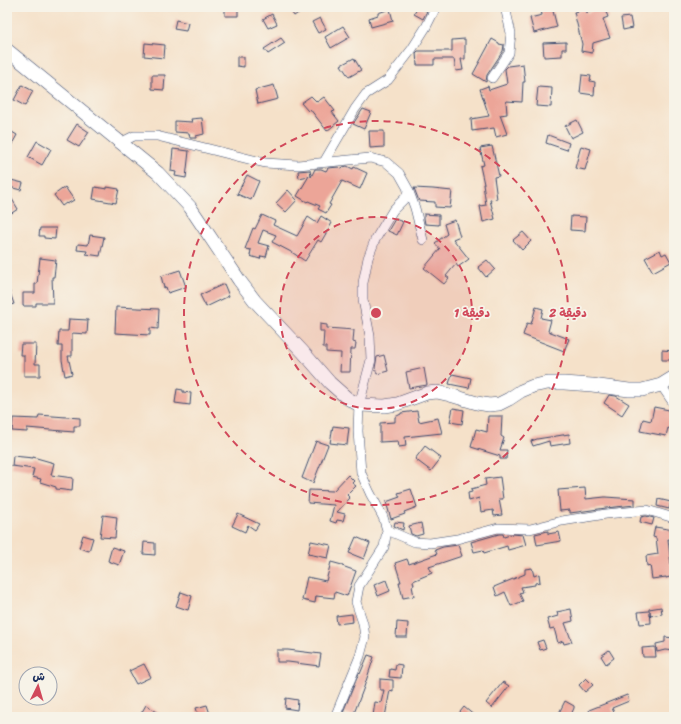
<svg xmlns="http://www.w3.org/2000/svg" width="681" height="724" viewBox="0 0 681 724" font-family="Sriracha,'Playpen Sans Arabic',sans-serif">
<style>
.building{fill:#eca598}
.lines{fill:none;stroke-linecap:round;stroke-linejoin:round}
.street-casing{stroke:#3c4a6e;stroke-width:10}
.secondary-casing{stroke:#3c4a6e;stroke-width:14}
.street{stroke:#fff;stroke-width:9}
.secondary{stroke:#fff;stroke-width:13}
.ring{fill:none;stroke:#d1495b;stroke-width:2;stroke-dasharray:7 5}
.centre{fill:#d1495b;stroke:#f7f3e8;stroke-width:2}
.ring-label{font-size:12px;text-anchor:middle;font-weight:bold;fill:#d1495b;stroke:#f7f3e8;stroke-width:3.5;stroke-linejoin:round;paint-order:stroke}
</style>
<rect width="100%" height="100%" fill="#f7f3e8"/>
<filter id="ink" filterUnits="userSpaceOnUse"><feTurbulence type="fractalNoise" baseFrequency=".025" numOctaves="2"/><feDisplacementMap in="SourceGraphic" scale="8" xChannelSelector="R" yChannelSelector="G"/><feConvolveMatrix kernelMatrix="1 2 1 2 8 2 1 2 1" color-interpolation-filters="sRGB"/></filter>
<filter id="wash" filterUnits="userSpaceOnUse"><feTurbulence type="fractalNoise" baseFrequency=".012" numOctaves="4" result="noise"/><feDisplacementMap in="SourceGraphic" scale="16" xChannelSelector="R" yChannelSelector="G"/><feGaussianBlur stdDeviation="0.9" result="paint"/><feColorMatrix in="noise" values="0 0 0 0 0 0 0 0 0 0 0 0 0 0 0 0 0 1.4 0 .05"/><feComposite in="paint" operator="in"/></filter>
<g filter="url(#wash)">
<rect width="100%" height="100%" fill="#f5e1c9"/>
<g id="blocks">
<path class="building" d="M225 7H238V16H225Z
M288 7H307L294 16Z
M418 7 427 11 423 19 414 14Z
M552 7 557 27 534 33 530 18 542 15 541 10Z
M602 7H604L608 17 603 19 610 38 593 43 592 53 581 51 582 44 574 12 586 9 587 13Z
M390 9 393 21 371 27 369 18 378 15V13Z
M272 14 277 24 268 28 263 19Z
M630 17 632 28 623 30 621 18Z
M320 18 326 29 318 33 312 22Z
M176 20 188 23 186 31 174 29Z
M343 26 350 37 331 48 325 37Z
M281 38 285 43 268 54 264 49Z
M465 39V59H461L463 70 456 71 454 59H434V65H417L416 53 418 51H452V40Z
M492 39 499 43V44L504 45 503 51 487 75 486 82 473 74Z
M566 42V49H562V56L544 57 543 43Z
M145 43 165 45 164 58 144 56Z
M237 57H244V67L237 66Z
M354 58 361 70 349 77 341 65Z
M523 64 525 82H523L522 102 506 101 507 114 500 115 507 134 496 137 494 128 472 131 471 119 489 116 480 89 488 86 489 90 507 84 505 69 508 66Z
M152 75H165L164 90 152 89Z
M582 75 591 76 590 81 595 82 594 95 580 93Z
M22 85 33 91 25 106 14 100Z
M274 85 278 99 258 104 255 90Z
M538 87 552 88 551 107 536 106Z
M311 96 317 102 324 97 335 111 332 112 339 121 327 131 310 109 308 111 301 103Z
M363 109 371 112 364 129 353 124Z
M202 118 204 134 196 136V138H190L189 133 175 132V121L192 122 191 119Z
M577 120 583 132 571 138 565 126Z
M77 124 89 132 79 147 67 140Z
M7 129 17 135 7 153Z
M369 131H384V147L370 148Z
M548 135 569 143 567 150 546 143Z
M37 141 51 149 42 165 28 157Z
M492 146 499 176 494 177 497 199 490 200 495 219 483 222 480 206 486 205 483 184H484L480 166 484 165 480 148Z
M581 146 591 149 585 170 575 168Z
M173 149 189 151 186 178 175 176 176 172 171 171Z
M347 166 353 169 354 167 367 173 360 189 342 181 329 204 331 205 326 213 318 209 320 206 308 201 307 202 297 196 309 176 299 178 298 171 310 170 311 177 315 169H321L326 171 328 168 339 167 342 168 343 167Z
M247 175 259 181 251 200 237 194Z
M11 180 23 183 21 190 9 187Z
M65 187 74 200 67 204 66 203 62 206 54 195Z
M95 187 107 189V187L119 189 116 203 93 199Z
M414 188 433 189 452 191 450 208 435 207V202L419 201Z
M288 190 297 200 286 212 276 203Z
M7 191 18 209 7 216Z
M424 214 439 215V225L425 224 424 218Z
M262 215 275 221 273 225 297 236 308 217 317 223 321 216 332 223 321 242 318 240 305 261 293 253 272 242 276 235 263 230 258 243 269 246 266 257 261 256 260 259 250 256 251 250 245 249 253 228 255 229Z
M571 216 586 217 585 231 570 230Z
M395 219 403 222 397 235 388 231Z
M455 220 460 236 453 239 469 259 458 267 456 264 446 276 449 278 444 284 424 268 440 249 435 243 447 234 444 224Z
M40 228H56L55 239 44 238V236H39Z
M523 232 531 241 522 250 513 240Z
M90 235 104 237 100 256 86 254 87 251 77 250 78 244 88 245Z
M660 250 662 255 666 253 671 262 653 272 645 258Z
M40 258 56 260 54 277H52L53 303H36V306H23V293H35V284H37Z
M487 260 495 269 486 277 478 267Z
M180 270 186 287 168 293 166 287 164 288 161 276Z
M224 284 229 296 206 307 200 295Z
M7 287H8L14 304 7 306Z
M116 307 159 309 158 329 150 328V335L115 333Z
M536 307 543 309 541 318 551 320 548 331 569 339 564 351 523 335 527 323 531 324Z
M69 319 88 320 87 334 72 333V356H68L72 374 65 376 62 360V346H58L59 331H68Z
M320 324 327 325V328L354 330 353 342 356 343 355 349H351L350 372H340L341 353 326 352V347H323L324 331H320Z
M21 344H36L35 364H40V376H24V355H20Z
M662 350 674 351V360H662Z
M384 355 388 371 377 374 375 368 377 357Z
M424 368 427 385 409 388 406 372Z
M452 374 471 378 469 388 449 384Z
M177 389 183 390V392L191 393 190 405 175 403Z
M609 395 616 396 629 404 622 415 604 403Z
M654 407 674 411 671 429 668 428 666 436 640 431 643 419 651 421Z
M453 408 464 410 462 424 450 422Z
M417 411 419 422 438 418 442 433 405 437 406 446 399 447 398 441 380 442V423L395 422V417L401 414V413Z
M39 415 80 418V426H74V432L27 428V432L12 431 13 418 38 419Z
M488 416H502L501 436 504 438 500 450H507L506 459H500V456L471 447 476 429 487 432Z
M333 426 349 428 347 445 330 443Z
M569 434 570 443 550 446 549 441 533 446 531 441 537 439Z
M316 441 328 445 313 483 302 478Z
M425 446 441 458 431 471 415 459Z
M13 456 33 458V457L54 463 51 475 73 478 72 491 56 489V487L40 482 41 479 32 477 34 469 12 466Z
M348 475 354 481 352 483 356 486 347 495 350 498 337 512 345 514 343 521 337 520 336 523 330 521 334 505 308 503 309 490 333 491Z
M500 477 503 499H499L502 515 494 516 493 510 481 512 479 498 469 501 468 493 472 492 471 489 486 485 485 479Z
M585 488 586 499 605 497 635 499V505L606 508 570 513V510L560 511 558 490Z
M411 489 417 507 404 512 405 514 391 519 386 502 400 497 398 493Z
M658 499 671 502 669 509 657 506Z
M238 514 259 524 255 530 248 525 245 532 232 526Z
M103 515 117 517 115 538 100 537Z
M646 516 654 518 652 525 640 522 641 517Z
M395 522 404 523 403 530 394 526Z
M421 523 423 534 416 536 411 534 409 526Z
M655 527 674 530V540L668 539 671 565 674 564V576L666 578V577L652 579 650 565 647 566 646 556 658 554 656 538 653 537Z
M548 531V534L559 532 561 541 537 545 535 534Z
M499 534H503L504 537 513 534 523 535 526 545 508 550 507 546 484 553 483 550 474 552 471 542Z
M83 535 93 538 89 551 79 548Z
M356 537 370 543 364 559 349 553Z
M311 541 331 545 328 558 308 554Z
M144 542 155 543V555L143 554Z
M458 545 462 556 429 567 432 573 413 581 414 585 412 586 414 596 403 598 399 582H401L395 563 407 559 409 564 437 554 435 550 443 547Z
M112 547 124 551 119 565 108 561Z
M331 562 342 565V566L356 571 347 596 335 592 334 598 316 596 315 603 302 600 307 577 326 581Z
M532 568 534 576 539 574 540 582 535 583V585L521 587 523 592 519 593 523 601 511 606 505 592 497 596 494 587 525 574V569Z
M386 580 390 591 378 596 374 585Z
M181 592 192 596 188 610 176 606Z
M661 607 662 614 650 616V611L651 623 640 624 638 612 649 611V609Z
M571 609 573 621 565 623 572 642 564 644 563 641 558 643 554 628 550 629 547 619 558 616 557 612Z
M352 614 353 622 337 624 336 616Z
M397 622 408 623 407 637H396Z
M665 637 674 638V651L665 650 657 652 656 644 665 642Z
M543 640 546 648 540 650 537 642Z
M655 647 656 657H643L642 648Z
M277 650H288L321 654 319 666 288 662H277Z
M609 650 614 658 606 664 601 656Z
M368 655 374 657 364 687 353 716 343 712 359 673 360 674Z
M144 664 151 677 136 684 129 671Z
M396 664 402 665 401 678 389 677 390 669 395 670Z
M586 678 593 685 585 692 579 685Z
M380 679 393 680V691L390 690 385 717 373 716 375 702 381 703 384 690H380Z
M503 682 509 686 492 708 486 703Z
M627 695 629 701 612 708 616 717H592L589 710Z
M286 698 298 700 297 710 285 708Z
M565 701 574 706V708L570 717H557Z
M146 705 165 717H139Z
M207 705 211 717H199L196 708Z
M464 707 476 717H456Z"/>
</g>
</g>
<g filter="url(#ink)">
<use href="#blocks" fill-opacity="0" stroke="#3c4a6e" stroke-width="1"/>
<g class="lines">
<g class="street-casing">
<path id="street" d="M492 78 509 53 511 33 505 7
M122 142 134 136H157L265 163 298 165 370 158 386 162 399 173 408 189 407 196 393 210 375 240 368 258 363 283V300L370 336 371 360 359 405 358 431 361 473 370 493 383 517 387 530 384 547 359 586 356 602 363 623 365 637 360 656 335 717
M324 162 355 109 366 94 388 80 412 49 426 27 436 7
M408 189 415 208 423 240
M661 385 674 404
M387 530 415 542 430 543 457 539 487 531 498 528 530 529 562 521 606 514 647 510 674 518"/>
</g>
<g class="secondary-casing">
<path id="secondary" d="M7 50 158 173 190 207 239 280 255 301 303 352 330 383 347 398 359 405 385 406 397 404 427 393 437 392 450 395 477 403 489 405 499 404 509 399 521 391 533 386 548 383H564L592 385 629 390H642L661 385 674 377"/>
</g>
<use href="#street" class="street"/>
<use href="#secondary" class="secondary"/>
</g>
</g>
<circle cx="376" cy="313" r="96" fill="#d1495b" fill-opacity=".12"/>
<g class="ring">
<circle cx="376" cy="313" r="96"/>
<circle cx="376" cy="313" r="192"/>
</g>
<circle cx="376" cy="313" r="6" class="centre"/>
<g class="ring-label">
<text x="472" y="317">1 دقيقة</text>
<text x="568" y="317">2 دقيقة</text>
</g>
<rect width="681" height="724" fill="none" stroke="#f7f3e8" stroke-width="24"/>
<g transform="translate(38 686) rotate(5)"><circle r="19" fill="#f7f3e8" stroke="#9fa5b1"/>
<path d="M0-3L7 15L0 10L-7 15Z" fill="#d1495b"/>
<text y="-6" font-size="11" font-weight="bold" text-anchor="middle" fill="#1b2f5e">ش</text>
</g>
</svg>
